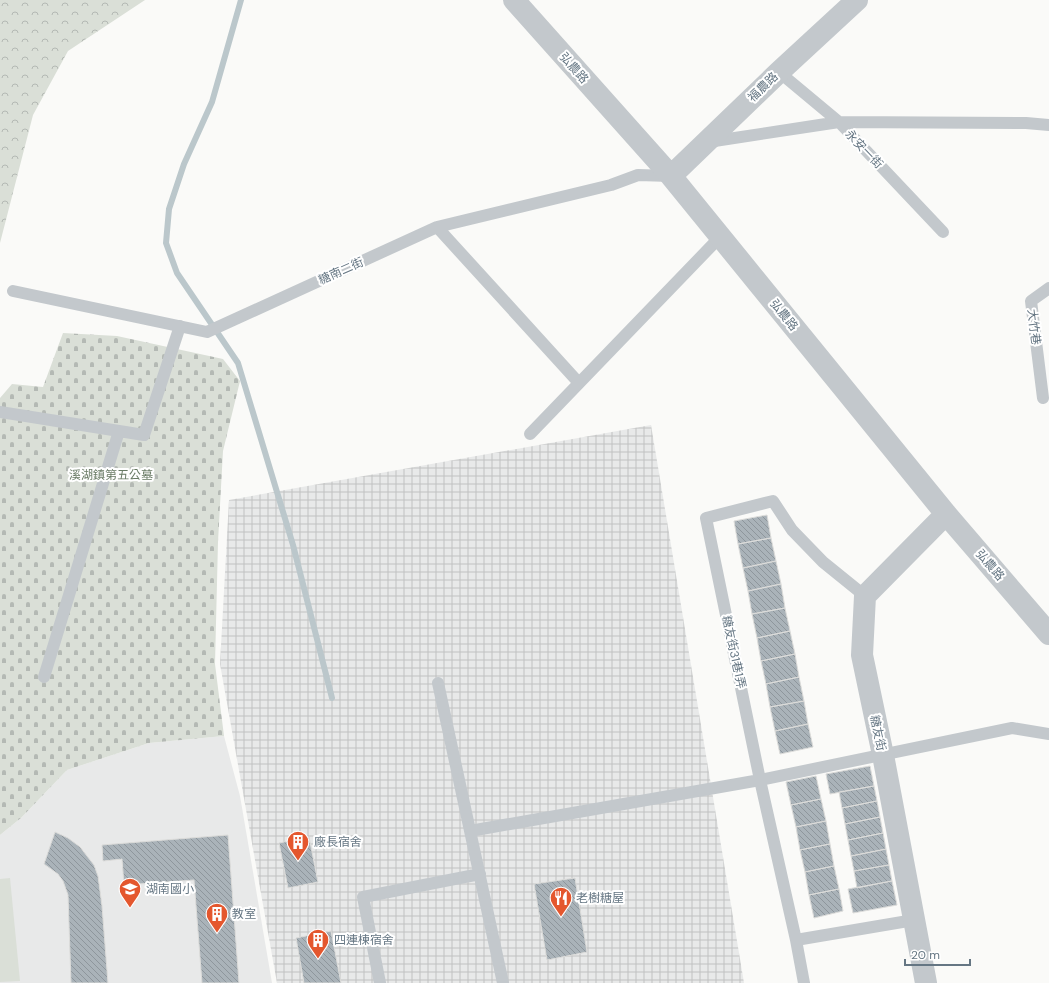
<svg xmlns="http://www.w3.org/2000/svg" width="1049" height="983" viewBox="0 0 1049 983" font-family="'DM Sans','Noto Sans TC',sans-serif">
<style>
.built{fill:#e8e9e9}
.industrial{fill:url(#industrial-grid)}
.cemetery{fill:url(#cemetery-stones)}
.park{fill:url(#park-crowns)}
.pitch{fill:#dadfd7}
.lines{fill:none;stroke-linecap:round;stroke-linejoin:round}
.stream{stroke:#bbc7cb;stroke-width:6}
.building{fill:url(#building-back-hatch);stroke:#dcdcda}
.service{stroke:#c3c8cc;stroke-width:12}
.minor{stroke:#c3c8cc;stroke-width:22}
.labels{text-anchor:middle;stroke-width:4;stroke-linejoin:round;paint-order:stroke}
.street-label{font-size:12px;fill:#657683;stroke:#fff}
.park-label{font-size:12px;fill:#687a64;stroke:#fff}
.poi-label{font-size:12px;fill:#657683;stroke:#fff;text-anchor:start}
</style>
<defs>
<pattern id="industrial-grid" width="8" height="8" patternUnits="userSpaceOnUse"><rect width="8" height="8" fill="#e8e9e9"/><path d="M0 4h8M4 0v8" fill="none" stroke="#c0c1c2"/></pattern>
<pattern id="cemetery-stones" width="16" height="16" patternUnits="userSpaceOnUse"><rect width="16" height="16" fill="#dadfd7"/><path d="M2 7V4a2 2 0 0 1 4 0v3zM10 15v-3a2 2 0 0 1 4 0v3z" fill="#b4b9b4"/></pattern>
<pattern id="park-crowns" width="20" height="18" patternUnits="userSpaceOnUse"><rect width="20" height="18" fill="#dadfd7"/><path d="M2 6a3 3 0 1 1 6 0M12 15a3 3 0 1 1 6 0" fill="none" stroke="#b4b9b4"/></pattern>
<pattern id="building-back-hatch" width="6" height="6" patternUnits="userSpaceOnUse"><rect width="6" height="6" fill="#aab3b9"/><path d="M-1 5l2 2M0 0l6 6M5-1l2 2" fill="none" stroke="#8e969c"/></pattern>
</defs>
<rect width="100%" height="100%" fill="#fafaf8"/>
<path class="built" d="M224 736 240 796 272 983H0V835L21 818 67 770 149 743Z"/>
<path class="industrial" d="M651 425 744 983H277L220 664 229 500Z"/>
<path class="cemetery" d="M63 333 117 336 223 359 240 381 223 451 218 542 215 664 224 736 149 743 67 770 21 818 0 835V398L12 384 43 387Z"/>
<path class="park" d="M0 0H145L68 51 33 115 0 243Z"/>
<path class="pitch" d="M10 878 20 981 0 982V879Z"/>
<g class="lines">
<path class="stream" d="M241 0 212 102 184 164 169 209 166 243 177 273 238 363 293 545 332 698"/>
</g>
<path class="building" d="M767 515 771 538 738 544 734 521Z
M771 538 776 561 743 568 738 544Z
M776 561 781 584 748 591 743 568Z
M781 584 785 608 752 614 748 591Z
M785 608 790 631 757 638 752 614Z
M790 631 795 654 761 661 757 638Z
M795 654 799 677 766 684 761 661Z
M799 677 804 701 770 707 766 684Z
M804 701 808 724 775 731 770 707Z
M808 724 813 747 780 754 775 731Z
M870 766 874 786 830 794 826 774Z
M816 776 821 799 791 805 786 782Z
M874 786 877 801 842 808 839 792Z
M821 799 826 821 796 827 791 805Z
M877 801 880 817 845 824 842 808Z
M880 817 883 833 848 840 845 824Z
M826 821 830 844 800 850 796 827Z
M55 832 68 838 80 847 94 865 98 876 102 906 108 983H71L68 895 63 881 58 874 44 864Z
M883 833 886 849 851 856 848 840Z
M228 835 239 983H202L194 880 124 885 122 859 103 861 102 845Z
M309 837 318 882 288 888 279 843Z
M830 844 834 866 805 872 800 850Z
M886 849 889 865 854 871 851 856Z
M889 865 892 881 857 888 854 871Z
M834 866 839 889 809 895 805 872Z
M575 878 587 952 547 960 534 884Z
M892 881 897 905 853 913 848 889Z
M839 889 843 911 814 918 809 895Z
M331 931 341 983H304L296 938Z"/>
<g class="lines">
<path class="service" d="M779 72 839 122 943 232
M708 142 839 122 1026 123 1049 125
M437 227 579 383
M13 291 207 332 437 227 611 185 638 175 671 176
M1043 398 1031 301 1049 288
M0 412 144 435 180 326
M530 434 720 237
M44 677 119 431
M438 683 503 983
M470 831 760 780 1012 728 1049 734
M796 940 914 920
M380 983 363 897 480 874
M804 983 796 940 760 780 706 518 773 501 792 530 823 562 865 596"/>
<path class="minor" d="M514 0 671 176 946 514 1049 634
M671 176 779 72 857 0
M926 983 883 755 862 655 865 596 946 514"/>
</g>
<defs>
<g id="building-pin" transform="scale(1.15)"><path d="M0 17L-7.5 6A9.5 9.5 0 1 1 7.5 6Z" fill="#e4572e" stroke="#fff"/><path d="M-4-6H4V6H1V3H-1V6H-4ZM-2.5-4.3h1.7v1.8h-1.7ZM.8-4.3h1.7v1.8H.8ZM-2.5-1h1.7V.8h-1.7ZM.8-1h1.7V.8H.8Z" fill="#fff"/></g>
<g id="school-pin" transform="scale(1.15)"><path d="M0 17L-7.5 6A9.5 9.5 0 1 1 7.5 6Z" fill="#e4572e" stroke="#fff"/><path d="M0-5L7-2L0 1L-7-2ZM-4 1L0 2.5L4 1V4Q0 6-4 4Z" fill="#fff"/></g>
<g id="restaurant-pin" transform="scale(1.15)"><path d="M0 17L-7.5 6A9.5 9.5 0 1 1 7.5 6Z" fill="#e4572e" stroke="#fff"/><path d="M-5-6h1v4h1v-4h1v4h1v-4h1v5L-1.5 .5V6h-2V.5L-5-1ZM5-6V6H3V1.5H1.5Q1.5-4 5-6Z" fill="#fff"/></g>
</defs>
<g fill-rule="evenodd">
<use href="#building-pin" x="298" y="842"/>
<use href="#school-pin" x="130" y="889"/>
<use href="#restaurant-pin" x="561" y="898"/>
<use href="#building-pin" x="217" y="914"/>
<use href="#building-pin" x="318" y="940"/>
</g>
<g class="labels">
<g class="street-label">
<text transform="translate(574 68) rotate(48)" y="4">弘農路</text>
<text transform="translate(763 87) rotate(-44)" y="4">福農路</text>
<text transform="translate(864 149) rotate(46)" y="4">永安一街</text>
<text transform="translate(341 271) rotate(-24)" y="4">糖南二街</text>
<text transform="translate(784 315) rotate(51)" y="4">弘農路</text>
<text transform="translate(1034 327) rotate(83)" y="4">大竹巷</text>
<text transform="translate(990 565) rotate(49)" y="4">弘農路</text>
<text transform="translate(734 652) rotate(78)" y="4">糖友街31巷1弄</text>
<text transform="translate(878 733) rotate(78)" y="4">糖友街</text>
</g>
<g class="park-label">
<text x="111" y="479">溪湖鎮第五公墓</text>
</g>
<g class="poi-label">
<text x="314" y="846">廠長宿舍</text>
<text x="146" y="893">湖南國小</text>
<text x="576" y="902">老樹糖屋</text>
<text x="232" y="918">教室</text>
<text x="334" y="944">四連棟宿舍</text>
</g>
</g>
<path d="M905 959v6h65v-6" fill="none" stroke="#657683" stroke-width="2"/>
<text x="911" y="959" font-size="12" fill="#657683" stroke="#ffffff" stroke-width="3" paint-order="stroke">20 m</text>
</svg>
